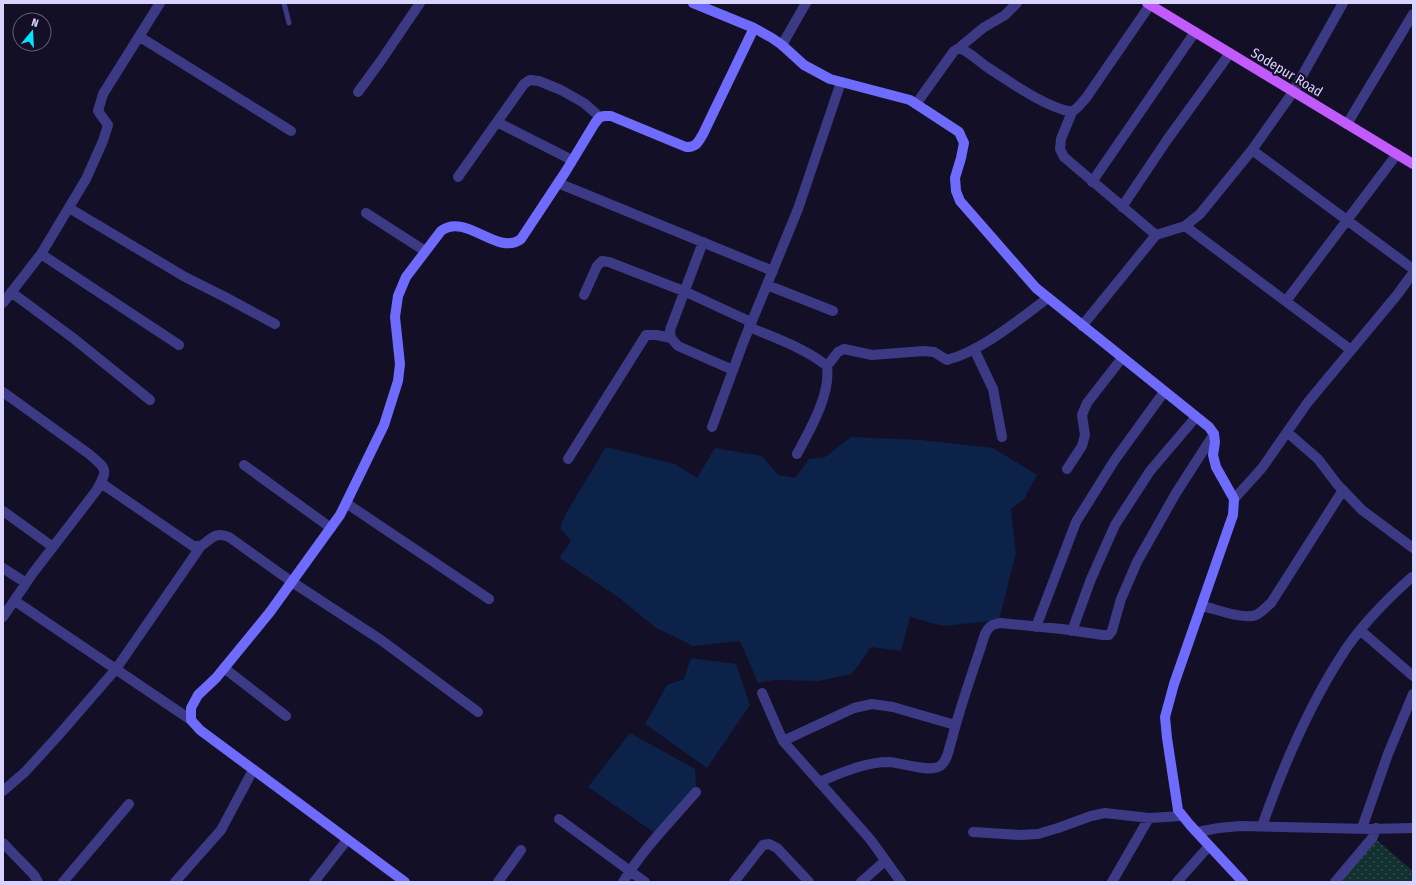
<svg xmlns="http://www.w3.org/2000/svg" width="1416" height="885" viewBox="0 0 1416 885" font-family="'Fira Sans Condensed',sans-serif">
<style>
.park{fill:url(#park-dots)}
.water{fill:#0c2248}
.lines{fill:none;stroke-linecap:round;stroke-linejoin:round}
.lane{stroke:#3d3a85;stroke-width:5}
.street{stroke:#3d3a85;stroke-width:10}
.secondary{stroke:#6f6bff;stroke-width:10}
.primary{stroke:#c25bff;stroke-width:10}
.labels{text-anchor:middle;stroke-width:4;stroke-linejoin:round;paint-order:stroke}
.street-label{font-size:14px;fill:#d9d4ff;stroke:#130f26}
</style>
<defs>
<pattern id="park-dots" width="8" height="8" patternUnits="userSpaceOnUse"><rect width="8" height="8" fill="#12302f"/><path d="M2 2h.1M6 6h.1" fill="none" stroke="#344d4e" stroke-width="1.8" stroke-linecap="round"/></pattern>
</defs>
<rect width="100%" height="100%" fill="#130f26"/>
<path class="park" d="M1373 837 1413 871V882H1335Z"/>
<path class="water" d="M851 437 921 440 993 448 1037 475 1024 499 1011 509 1016 553 999 620 943 626 910 617 901 651 871 647 852 674 818 681 774 680 758 683 740 641 693 646 656 628 618 597 559 558 571 541 560 528 565 515 606 447 675 464 697 478 715 448 762 456 778 475 795 478 809 459 825 457Z
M691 658 736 664 750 705 707 768 645 724 667 685 684 679Z
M630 733 695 769 696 786 655 833 588 787Z"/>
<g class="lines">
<path class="lane" d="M284 3 289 23"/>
<path class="street" d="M140 37 291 131
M782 45 806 3
M959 48 983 28 1005 15 1017 3
M358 92 380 62 420 3
M916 104 954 51 959 48C970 52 978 61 987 67 1012 83 1043 106 1072 112L1078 107 1086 98 1150 5
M1072 112 1061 139 1060 149 1064 157 1156 235
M497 122 572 160
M1347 124 1413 14
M1252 150 1413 269
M458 177 524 84 530 80 539 81 561 90 584 103 600 117
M1092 182 1195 32
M558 183 773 271
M1122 207 1167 140 1230 53
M69 208 185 277 223 296 275 324
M366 213 425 251
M1185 226 1351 350
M703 242 670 330 671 338 678 346 733 370
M41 254 179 345
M767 285 833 311
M11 292 73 338 150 400
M584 295 597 266 602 261 609 262 686 292 751 322
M1286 301 1397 154
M3 303 41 254 86 179 103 141 108 125 98 111 103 94 160 3
M1082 326 1156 235 1185 226 1200 214 1252 150 1293 92 1343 3
M749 327C775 338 805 348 827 366 831 394 810 430 797 454
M974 349 993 389 1002 437
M827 366 838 352 844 349 872 355 924 351 934 352 947 360C983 350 1018 320 1048 298
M3 392 89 454C108 470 108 470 96 491L33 573 3 617
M712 427 743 343 798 209 841 82
M1287 432 1318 459 1337 484 1362 510 1413 548
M568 459 646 335H657L671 338
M244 465 331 528
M1067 469 1082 446 1085 435 1082 415 1087 403 1122 358
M101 483 193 546H201C211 539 216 531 229 537L292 582 381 640 478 712
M1234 499 1262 468 1308 402 1397 295 1413 273
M346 503 489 599
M3 511 53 547
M3 568 26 583
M15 601 191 720
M1202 606C1216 609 1243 620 1256 615 1262 612 1266 607 1271 603L1343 490
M1036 627 1076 522 1114 461 1164 392
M1360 630 1413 676
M1072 631 1091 579 1115 525 1150 471 1196 417
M224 668 286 716
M762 693 783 741 870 839 901 882
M783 741 854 708 872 704 893 707 955 725
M819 782C841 773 865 762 889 762 902 763 930 773 940 766 948 761 949 747 952 739 961 703 974 669 985 634 989 626 992 624 1001 623L1062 629 1103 635H1109L1112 631 1121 599 1137 562 1176 493 1214 434
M3 791 25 772 57 737 116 669 201 546
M559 819 645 882
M1262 826C1282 769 1307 710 1340 658 1359 627 1385 601 1412 577
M1362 828 1388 754 1413 694
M973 832 1020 835 1038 834 1058 828 1091 816 1105 813 1149 818 1182 816
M1197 832 1219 828 1240 826 1369 829 1413 828
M3 843 34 875 38 882
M63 882 129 804
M175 882 221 830 253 770
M314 882 347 840
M498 882 521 850
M623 882C643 849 671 821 696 792
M734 882 763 845 769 844 777 848 809 882
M861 882 885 861
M1112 882 1149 818
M1177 882 1209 846
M1335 882 1373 837 1376 828"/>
<path class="secondary" d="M693 3 754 28 772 38 782 45 804 65 830 79 910 100 959 132 964 143 961 158 955 178 956 191 960 201 1036 288 1209 427 1214 434 1215 442 1213 455 1216 467 1234 499 1233 515 1174 684 1165 717 1167 738 1178 810 1190 825 1243 882
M405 882 200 730 191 720V708L198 695 216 678 270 612 340 515 346 503 384 425 398 381 400 364 395 317 398 296 406 277 441 231C466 212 498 257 521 239L566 171 595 123 600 117 605 116H611L686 147C697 147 698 142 703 134L754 28"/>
<path class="primary" d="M1147 3 1413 164"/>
</g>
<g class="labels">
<g class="street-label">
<text transform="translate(1287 72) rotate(31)" y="5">Sodepur Road</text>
</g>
</g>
<rect width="1416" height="885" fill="none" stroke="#d9d4ff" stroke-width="8"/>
<g transform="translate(32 32) rotate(18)"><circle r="19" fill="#130f26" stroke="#625e7d"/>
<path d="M0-3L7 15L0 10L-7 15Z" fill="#00e5ff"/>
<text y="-6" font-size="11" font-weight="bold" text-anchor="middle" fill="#d9d4ff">N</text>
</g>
</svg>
